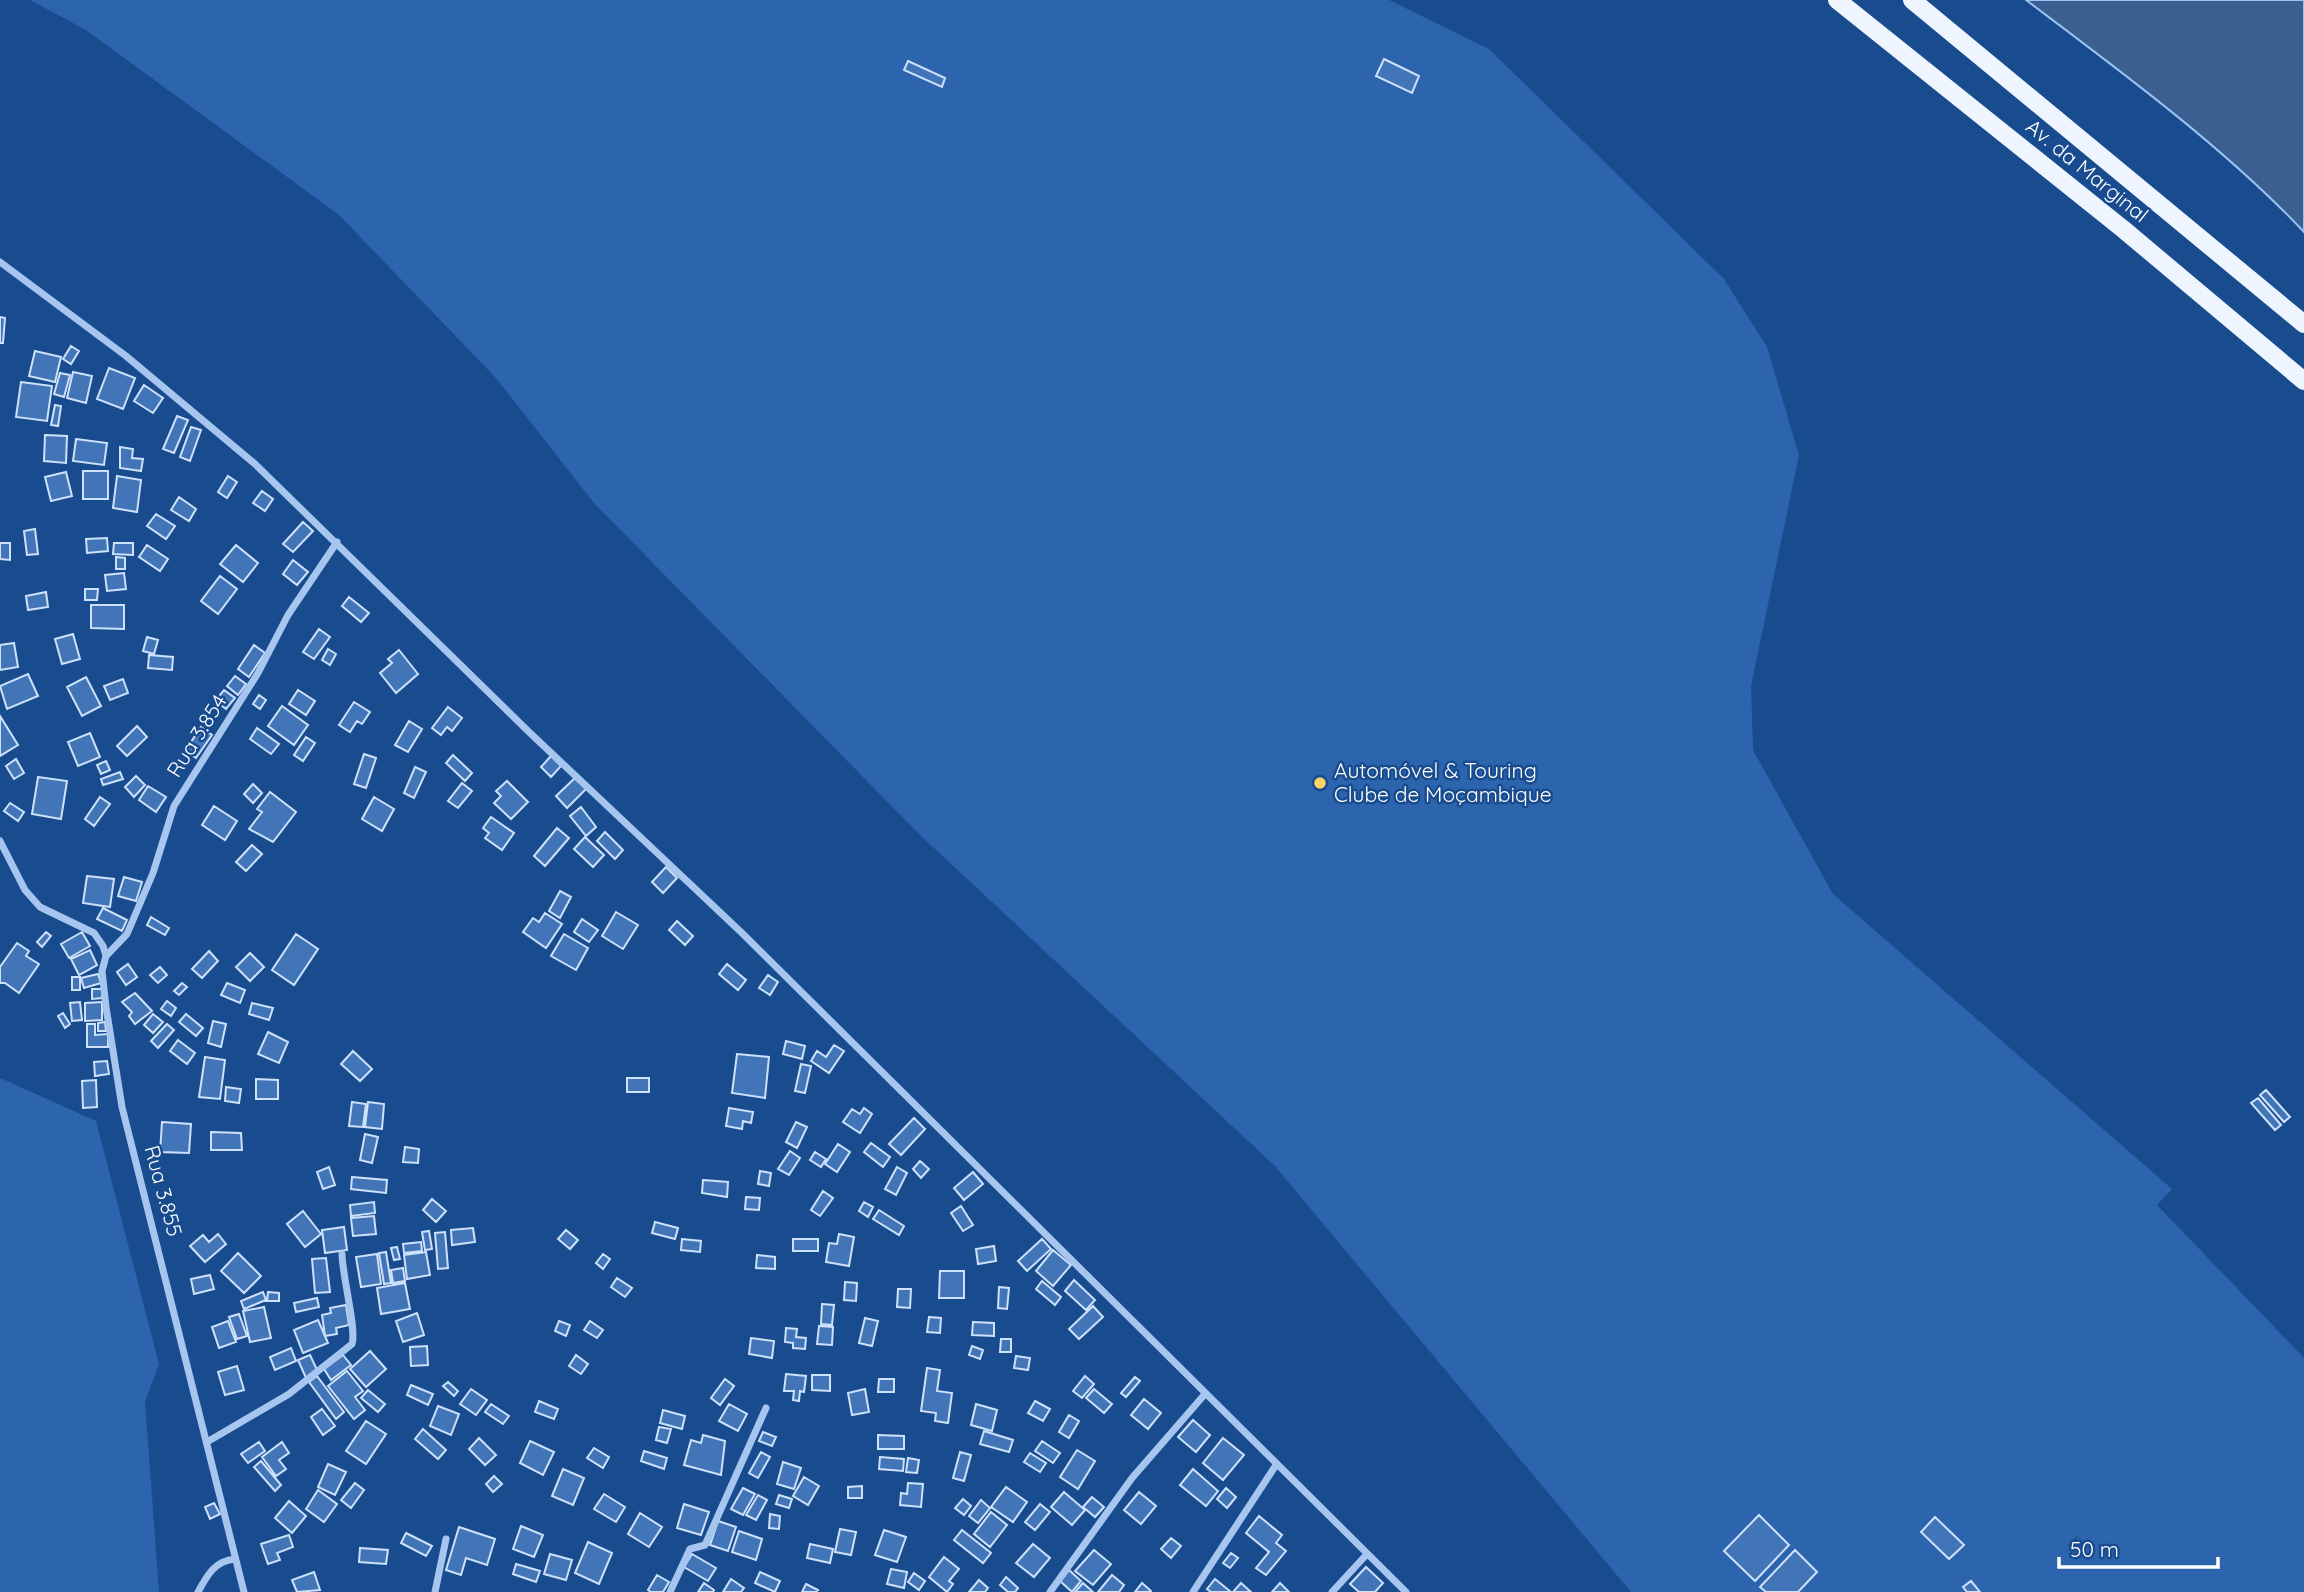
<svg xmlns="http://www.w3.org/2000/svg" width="2304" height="1592" viewBox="0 0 2304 1592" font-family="Quicksand,sans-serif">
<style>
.green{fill:#2c65ad}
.water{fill:#3b5f90;stroke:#99c1f1;stroke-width:2}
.building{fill:#4275b7;stroke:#cde1fa;stroke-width:2}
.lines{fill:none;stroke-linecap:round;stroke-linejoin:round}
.street{stroke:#a7c6ef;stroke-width:7}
.primary{stroke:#eef5ff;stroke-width:18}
.poi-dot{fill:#ffd464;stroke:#194c8f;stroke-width:2.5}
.labels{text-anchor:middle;stroke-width:5;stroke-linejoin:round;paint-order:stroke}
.street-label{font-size:21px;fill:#fff;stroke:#194c8f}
.poi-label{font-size:21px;fill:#fff;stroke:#194c8f;text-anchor:start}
</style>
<rect width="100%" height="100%" fill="#194c8f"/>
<path class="green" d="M30 0H1389L1489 49 1724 279 1767 347 1799 455 1751 686 1753 750 1833 894 2172 1189 2157 1205 2304 1358V1592H1631L1274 1165 919 834 594 503 496 378 339 215 86 30Z
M0 1078 96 1121 159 1364 145 1402 159 1592H0Z"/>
<path class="water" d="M2026 0H2304V232C2225 148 2119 70 2026 0Z"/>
<path class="building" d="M1384 59 1419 76 1412 93 1376 76Z
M908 61 945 78 942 87 904 70Z
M0 317 5 318 3 343H0Z
M71 346 79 351 71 364 63 359Z
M35 351 61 357 55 382 29 376Z
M109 368 135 378 123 409 97 399Z
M73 372 92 376 86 403 67 398Z
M60 373 70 375 64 397 54 394Z
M21 382 52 386 47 421 16 417Z
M144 385 163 398 153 413 134 401Z
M55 405 61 406 58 426 51 425Z
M177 416 188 420 174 453 163 449Z
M191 427 201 430 190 461 180 457Z
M45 435 67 436 66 463 44 461Z
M76 439 107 443 104 465 73 461Z
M120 447 133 449 132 458 143 459 141 471 120 468Z
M83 471H108V499H83Z
M66 472 72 496 51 501 45 477Z
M117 476 141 480 137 512 113 508Z
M228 476 237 482 227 498 218 492Z
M262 491 273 499 265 511 253 503Z
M179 497 196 509 189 521 171 510Z
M156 514 175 526 166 539 147 526Z
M303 522 313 531 293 552 283 544Z
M35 529 38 554 27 555 24 531Z
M107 538 108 551 87 553 86 539Z
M0 543H10V560L0 559Z
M114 543H133V555L113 554Z
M147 545 168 559 160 571 139 557Z
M236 545 258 563 243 582 220 564Z
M116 557 125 558V569H116Z
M293 560 308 572 297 585 283 574Z
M124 573 126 589 107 591 105 575Z
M220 576 237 589 218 614 201 601Z
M85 589H98L97 600H85Z
M46 592 48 607 28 610 26 596Z
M349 597 369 613 361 622 342 606Z
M91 605H124V629L91 628Z
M319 629 330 637 314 659 303 652Z
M73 634 80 659 62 664 55 639Z
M147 637 158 640 154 654 143 651Z
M14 643 18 667 0 670V645Z
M254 645 265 653 249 677 238 669Z
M328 649 336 654 330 665 322 660Z
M399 650 418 674 396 693 380 673 392 663 388 659Z
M149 655 173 657 172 670 148 668Z
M28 674 38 696 7 709 0 686Z
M235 676 246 684 238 695 227 686Z
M86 677 101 706 82 716 67 687Z
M123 679 128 693 110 700 104 686Z
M224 690 235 698 226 709 215 701Z
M298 690 315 701 306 715 289 704Z
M259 695 266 700 260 709 253 704Z
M354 702 370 712 362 724 357 721 350 732 339 725Z
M282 706 308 725 294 745 268 726Z
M448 707 462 718 452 731 447 727 441 735 432 728Z
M0 716 18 745 0 756Z
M409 721 422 729 408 752 395 745Z
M137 726 147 737 127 756 117 746Z
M201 727 212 735 196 758 185 751Z
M257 728 279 744 271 754 250 739Z
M90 733 100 757 78 766 68 742Z
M306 737 315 743 303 761 294 755Z
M364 754 376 758 366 788 354 784Z
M453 755 472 773 465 781 446 763Z
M551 756 561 766 551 777 541 767Z
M16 759 24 773 14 779 6 766Z
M106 761 110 770 101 774 97 765Z
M415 767 426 772 414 798 404 793Z
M120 772 123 779 103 785 101 779Z
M136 776 145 785 134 797 125 787Z
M38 777 67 781 61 819 32 814Z
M575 778 586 789 567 808 556 796Z
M507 781 528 802 511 819 494 803 501 796 496 791Z
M462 783 472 791 458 808 448 801Z
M253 784 262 793 253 803 244 794Z
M148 786 166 797 156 812 139 800Z
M270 792 296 812 273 842 249 829 262 812 257 809Z
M100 797 110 804 94 826 85 819Z
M374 797 394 809 382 831 362 819Z
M10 803 24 812 18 821 4 811Z
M214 806 237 821 225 840 202 825Z
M581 807 596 827 586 836 570 816Z
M491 817 514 833 502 850 485 838 489 833 483 828Z
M557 828 569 838 545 866 534 856Z
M605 832 623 850 615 859 597 841Z
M585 837 604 855 593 867 574 849Z
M252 845 262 854 246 871 236 862Z
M666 867 677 878 663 893 652 882Z
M87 876 114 879 110 907 83 903Z
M124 877 142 882 136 901 118 896Z
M560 891 571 897 560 918 549 911Z
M103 908 127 920 122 931 97 919Z
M616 912 638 925 623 949 602 936Z
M545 913 562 924 546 948 523 932 533 918 539 922Z
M151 917 169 928 165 935 147 925Z
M582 919 598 930 589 942 574 932Z
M677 921 693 936 685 945 669 930Z
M46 932 51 936 42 947 37 942Z
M82 932 90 946 69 958 61 944Z
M296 934 318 949 294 985 272 970Z
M564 934 588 948 576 970 551 956Z
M17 943 29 951 26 956 39 964 19 993 5 983H0V967Z
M90 950 97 965 79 975 71 959Z
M209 951 218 961 202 978 192 969Z
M250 953 264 967 250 981 236 967Z
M128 964 137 977 126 985 117 972Z
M727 964 746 980 738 990 719 974Z
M160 967 167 975 158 983 150 975Z
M98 974 101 983 84 988 81 978Z
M768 975 778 982 770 995 759 988Z
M72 977H80V990H72Z
M182 983 187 987 179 995 174 991Z
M227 983 245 990 240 1003 221 995Z
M92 989H102V998L92 999Z
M135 993 152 1011 135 1024 129 1016 132 1012 122 1002Z
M167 1001 176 1008 171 1016 161 1009Z
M80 1002 82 1020 72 1021 70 1003Z
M102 1002V1020L85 1021V1003Z
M252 1003 273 1008 269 1020 249 1014Z
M63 1013 70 1024 65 1028 58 1016Z
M153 1014 163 1022 153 1033 144 1025Z
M186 1014 203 1028 196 1036 179 1022Z
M213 1021 226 1024 221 1047 208 1043Z
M105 1022 106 1031H98V1023Z
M87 1024H95V1035L108 1034V1047H87Z
M167 1024 174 1030 158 1048 151 1041Z
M268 1032 288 1042 279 1063 258 1054Z
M178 1040 195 1053 187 1064 170 1051Z
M786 1041 805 1046 802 1059 783 1054Z
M834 1045 844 1051 829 1073 811 1061 817 1051 826 1057Z
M353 1051 372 1069 360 1081 341 1064Z
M737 1054 769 1057 765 1098 732 1093Z
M205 1057 225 1060 220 1099 199 1097Z
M107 1061 109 1074 95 1076 94 1062Z
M801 1064 811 1066 805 1093 795 1091Z
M627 1078H649V1092H627Z
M256 1079 278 1080V1099H256Z
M96 1080 97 1107 83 1108 82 1081Z
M226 1087 241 1089 239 1103 225 1101Z
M2266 1090 2290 1117 2284 1122 2260 1095Z
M2258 1098 2281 1125 2275 1130 2251 1103Z
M352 1102 366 1104 363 1127 349 1126Z
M368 1102 384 1104 382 1129 365 1127Z
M729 1108 753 1112 751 1123 743 1121 742 1129 726 1126Z
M864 1108 872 1114 860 1133 843 1122 852 1109 860 1114Z
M914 1118 925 1129 901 1155 889 1144Z
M162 1122 191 1124 189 1153 160 1152Z
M796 1122 807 1127 797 1148 786 1142Z
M211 1132 241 1133 242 1150H211Z
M365 1134 378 1137 372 1163 360 1160Z
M871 1143 890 1157 883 1167 864 1152Z
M838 1144 850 1152 837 1172 825 1164Z
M405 1147 419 1149 418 1163 403 1162Z
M790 1151 800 1158 789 1175 778 1169Z
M815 1152 826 1159 821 1167 810 1160Z
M920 1161 929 1169 921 1178 913 1169Z
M329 1167 335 1185 323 1189 317 1172Z
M897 1167 907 1173 896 1195 885 1189Z
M760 1171 771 1173 769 1186 758 1184Z
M973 1172 983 1184 964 1200 954 1188Z
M352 1177 387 1180 386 1193 351 1189Z
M703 1180 728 1182 727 1197 702 1193Z
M823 1191 833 1198 820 1216 811 1210Z
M746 1197 760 1198 759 1210 745 1209Z
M432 1199 446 1211 436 1222 423 1210Z
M374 1202 375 1213 351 1216 350 1205Z
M864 1202 873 1207 868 1217 859 1211Z
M961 1206 973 1225 963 1231 951 1213Z
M879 1210 904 1226 899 1235 873 1219Z
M303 1211 321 1234 305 1247 287 1224Z
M374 1216 376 1234 353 1236 351 1218Z
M655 1222 678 1228 675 1239 652 1233Z
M344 1227 347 1250 325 1253 322 1230Z
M473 1228 475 1242 452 1245 451 1230Z
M566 1230 578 1240 570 1249 558 1239Z
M429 1231 432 1249 425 1250 422 1232Z
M445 1232 448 1268 438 1269 435 1233Z
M218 1234 226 1244 205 1262 190 1246 203 1235 209 1242Z
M839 1234 854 1237 849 1266 826 1262 829 1243 837 1244Z
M682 1239 701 1241 700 1252 681 1250Z
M793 1239H818V1251H793Z
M1042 1239 1051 1249 1027 1271 1018 1261Z
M421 1242 422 1251 404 1253 403 1244Z
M994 1246 996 1261 978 1264 976 1249Z
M397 1247 400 1259 394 1260 391 1248Z
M1053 1250 1071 1265 1053 1286 1036 1271Z
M386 1252 391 1283 384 1284 379 1253Z
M426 1252 430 1275 407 1279 404 1255Z
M238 1253 261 1276 244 1293 221 1271Z
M377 1254 381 1284 361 1287 356 1257Z
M603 1254 610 1259 603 1269 596 1263Z
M757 1255 775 1257V1269L756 1268Z
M326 1258 330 1292 315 1293 312 1259Z
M403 1268 405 1281 393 1283 391 1270Z
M940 1271H964V1298H939Z
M210 1275 214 1289 194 1294 191 1279Z
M617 1278 632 1288 625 1297 611 1287Z
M1074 1280 1095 1300 1086 1310 1065 1291Z
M1042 1281 1061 1297 1055 1305 1036 1289Z
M845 1282 857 1283 856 1301 844 1300Z
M405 1283 410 1309 381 1314 377 1288Z
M999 1287 1009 1288 1007 1309 998 1308Z
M898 1289H911L910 1308 897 1307Z
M263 1292 266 1300 244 1309 241 1301Z
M268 1292 279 1293V1301H267Z
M317 1298 319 1307 296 1312 294 1303Z
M822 1304 834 1305 832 1325 821 1324Z
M346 1305 349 1325 336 1328 337 1334 325 1336 322 1315 331 1313 330 1308Z
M1093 1306 1103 1317 1079 1339 1069 1329Z
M264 1307 271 1338 250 1342 243 1311Z
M417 1313 424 1335 403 1342 396 1321Z
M239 1314 247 1336 237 1339 229 1317Z
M929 1317 941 1318 940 1333 927 1332Z
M865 1318 878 1321 872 1346 859 1343Z
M318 1320 328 1343 303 1353 294 1330Z
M228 1321 236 1342 219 1348 212 1327Z
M559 1321 570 1325 566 1336 555 1331Z
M590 1321 603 1330 597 1338 584 1330Z
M973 1322 994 1323V1336L972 1335Z
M819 1326 833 1327 832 1345 817 1344Z
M786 1328 797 1329 796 1337 806 1338 805 1349 793 1348V1343L785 1342Z
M751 1338 774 1341 772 1358 749 1354Z
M1001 1339H1011V1352H1000Z
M427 1346 428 1365 411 1366 410 1347Z
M972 1346 983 1350 980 1359 969 1355Z
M291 1348 296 1361 275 1370 270 1357Z
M370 1351 386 1369 366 1387 350 1369Z
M310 1355 318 1372 306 1378 298 1360Z
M343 1355 351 1365 331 1380 324 1369Z
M576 1355 588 1364 581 1374 569 1366Z
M1016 1356 1030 1358 1028 1370 1014 1368Z
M237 1366 244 1390 225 1395 218 1372Z
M927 1368 940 1370 937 1391 952 1393 948 1423 935 1421 936 1413 921 1411Z
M347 1371 363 1391 355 1397 365 1410 354 1419 328 1386Z
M786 1374 806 1376 804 1392 800 1391 799 1401 793 1400 794 1391H784Z
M812 1375H830V1391L812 1390Z
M317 1376 344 1412 336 1419 309 1382Z
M1085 1376 1094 1384 1082 1398 1073 1391Z
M1135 1377 1140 1381 1126 1397 1121 1393Z
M725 1379 734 1386 720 1405 711 1398Z
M879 1379H894V1392H878Z
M448 1382 458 1391 454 1396 443 1386Z
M411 1385 433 1394 428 1405 407 1395Z
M471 1389 487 1400 476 1415 460 1404Z
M865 1389 869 1412 852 1415 848 1393Z
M1094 1389 1112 1404 1104 1413 1086 1398Z
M368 1390 385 1404 378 1412 361 1398Z
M1144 1399 1161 1413 1148 1429 1131 1415Z
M539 1401 558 1409 554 1419 535 1412Z
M1035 1401 1050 1409 1043 1421 1028 1413Z
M491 1404 509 1416 503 1424 485 1412Z
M729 1404 747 1414 738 1431 719 1421Z
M976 1404 997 1410 992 1431 971 1425Z
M438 1406 459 1414 451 1435 430 1426Z
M322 1409 335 1426 323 1435 311 1417Z
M663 1410 685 1416 682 1429 660 1423Z
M1069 1415 1079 1421 1069 1438 1059 1432Z
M1193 1420 1210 1435 1196 1452 1178 1437Z
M366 1421 386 1434 366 1464 346 1451Z
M659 1427 671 1429 667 1443 656 1440Z
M423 1429 446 1450 438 1459 415 1439Z
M984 1431 1013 1440 1009 1452 980 1444Z
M763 1432 776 1437 772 1446 759 1441Z
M703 1435 725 1441 721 1475 684 1465 691 1440 701 1443Z
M878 1435 904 1436V1449H878Z
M479 1438 496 1455 485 1465 469 1449Z
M1223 1438 1244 1455 1223 1480 1203 1463Z
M530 1441 554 1452 543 1475 520 1463Z
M1042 1441 1060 1453 1053 1463 1035 1451Z
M259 1442 265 1451 248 1463 241 1454Z
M282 1442 289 1453 279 1460 286 1469 276 1476 262 1457Z
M594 1448 609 1457 603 1468 587 1458Z
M1077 1450 1095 1461 1078 1489 1060 1477Z
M644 1451 667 1458 664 1469 641 1461Z
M761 1452 770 1457 758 1478 749 1473Z
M960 1452 971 1455 964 1481 953 1478Z
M1030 1453 1046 1463 1040 1472 1024 1462Z
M880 1457 904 1459 903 1471 879 1469Z
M908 1458 919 1460 917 1473 906 1472Z
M261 1461 281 1485 275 1491 254 1467Z
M783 1462 801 1468 794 1489 777 1484Z
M328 1464 346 1472 335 1495 318 1487Z
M563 1469 584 1478 573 1505 552 1496Z
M1193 1469 1218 1491 1206 1506 1180 1485Z
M494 1476 502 1484 493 1492 486 1484Z
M804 1477 819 1486 808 1505 793 1496Z
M355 1483 364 1490 351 1508 341 1500Z
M908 1483 923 1484 921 1507 900 1505 901 1493 907 1494Z
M862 1486V1498H848V1487Z
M1006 1487 1027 1502 1013 1522 991 1507Z
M743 1488 755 1494 743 1515 731 1509Z
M1226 1488 1236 1497 1227 1508 1217 1499Z
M318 1490 337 1504 324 1522 306 1509Z
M1064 1492 1085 1510 1072 1525 1051 1507Z
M1139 1492 1156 1506 1141 1524 1124 1510Z
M604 1494 625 1507 616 1522 594 1509Z
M758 1495 767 1500 756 1520 746 1515Z
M779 1495 792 1499 789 1508 776 1504Z
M1092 1497 1104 1507 1095 1517 1083 1507Z
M963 1499 971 1506 964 1515 955 1508Z
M981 1500 990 1508 978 1523 969 1516Z
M289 1501 306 1516 292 1533 275 1518Z
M214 1503 220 1514 210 1519 205 1507Z
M684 1504 709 1512 701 1535 677 1528Z
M1040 1504 1050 1512 1035 1530 1025 1522Z
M991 1512 1007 1525 990 1547 974 1534Z
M640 1513 662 1527 649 1547 628 1534Z
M770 1514 780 1516 779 1529 769 1528Z
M1759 1515 1789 1545 1755 1581 1724 1551Z
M1259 1516 1282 1535 1276 1543 1286 1551 1266 1575 1256 1568 1269 1552 1246 1533Z
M1935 1517 1964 1545 1949 1559 1921 1532Z
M718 1521 736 1527 728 1551 710 1545Z
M521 1526 543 1535 534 1557 513 1549Z
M459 1527 495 1539 487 1565 466 1558 461 1575 446 1570Z
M840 1529 856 1532 851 1555 835 1552Z
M884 1530 906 1537 897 1562 875 1555Z
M962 1530 991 1553 983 1563 954 1540Z
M739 1531 762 1539 756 1560 732 1552Z
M406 1533 432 1546 426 1556 401 1543Z
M289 1535 293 1547 277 1553 280 1560 268 1564 261 1544Z
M1171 1538 1181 1546 1171 1558 1161 1549Z
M588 1542 612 1553 599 1584 575 1573Z
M810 1544 833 1549 830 1563 807 1558Z
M1033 1544 1050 1558 1034 1577 1016 1563Z
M360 1548 388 1550 386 1564 359 1562Z
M1094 1550 1111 1564 1093 1585 1075 1571Z
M1795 1550 1817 1572 1798 1592H1766L1760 1587Z
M1231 1553 1238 1558 1230 1568 1223 1563Z
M550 1554 572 1560 566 1580 544 1574Z
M692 1554 716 1568 708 1581 684 1567Z
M944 1557 959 1569 949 1581 953 1584 947 1592 929 1577Z
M516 1564 540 1571 536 1582 513 1574Z
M1366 1567 1383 1583 1375 1592H1359L1350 1584Z
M891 1569 907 1572 904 1588 887 1584Z
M1069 1570 1081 1581 1072 1592 1060 1581Z
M314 1572 320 1590 297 1592 292 1580Z
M760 1572 780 1581 775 1592 755 1583Z
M914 1573 925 1581 919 1590 908 1582Z
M657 1575 669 1582 663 1592H651L648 1590Z
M1112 1575 1124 1585 1119 1592H1098Z
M1006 1577 1018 1588 1015 1592H1008L1000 1585Z
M731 1579 744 1588 741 1592H723Z
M1215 1579 1231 1592H1211L1207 1589Z
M979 1580 988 1588 985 1592H969Z
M1971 1581 1980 1592H1967L1963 1587Z
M704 1583 714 1590 713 1592H698Z
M1083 1583 1093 1592H1075Z
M1142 1583 1151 1591 1150 1592H1135Z
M1241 1583 1251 1592H1233Z
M1280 1583 1289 1592H1272Z
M806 1584 818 1590 816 1592H802Z"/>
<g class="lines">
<path class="street" d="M0 262 126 356 255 464 529 732 742 933 1406 1592
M0 841 25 890 40 907 94 933 103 946 106 956 102 971 106 1007 122 1107 244 1592
M106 956 127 934 153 873 174 806 258 673 288 615 337 542
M207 1442 289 1394 352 1344C357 1331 342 1274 342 1254
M198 1592C207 1576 214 1561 235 1559
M435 1592 446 1539
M670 1592 690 1549 705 1545 766 1408
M1050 1592 1132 1478 1205 1394
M1193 1592 1276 1465
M1332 1592 1367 1554"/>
<path class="primary" d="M1837 0 2123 229 2304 381
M1912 0 2304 324"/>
</g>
<circle class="poi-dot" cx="1320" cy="783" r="7"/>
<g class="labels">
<g class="street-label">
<text transform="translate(2087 171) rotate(39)" y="7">Av. da Marginal</text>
<text transform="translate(197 736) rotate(-58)" y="7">Rua 3.854</text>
<text transform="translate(163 1191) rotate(75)" y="7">Rua 3.855</text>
</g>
<g class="poi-label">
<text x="1334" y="778">Automóvel &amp; Touring<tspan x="1334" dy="24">Clube de Moçambique</tspan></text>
</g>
</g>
<path d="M2059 1557v10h159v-10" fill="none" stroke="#ffffff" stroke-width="3.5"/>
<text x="2070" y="1557" font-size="21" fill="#ffffff" stroke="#194c8f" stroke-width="5" paint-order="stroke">50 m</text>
</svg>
